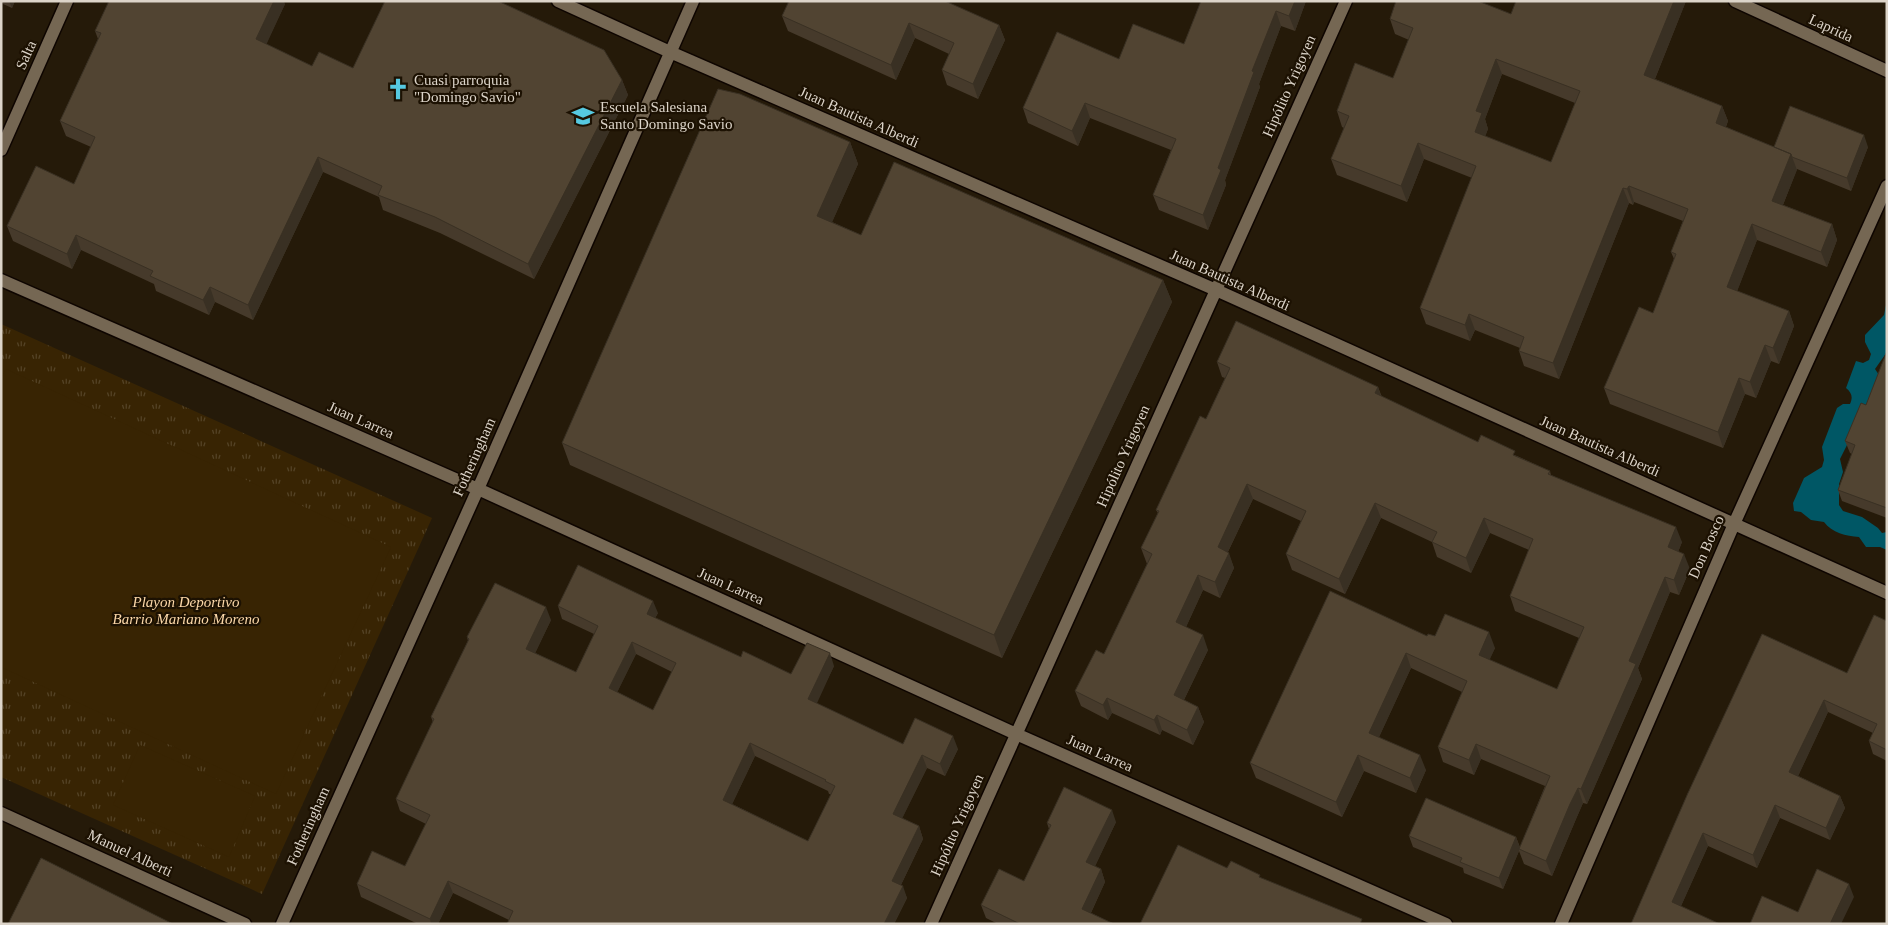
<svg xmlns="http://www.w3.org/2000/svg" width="1888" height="925" viewBox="0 0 1888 925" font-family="'Times New Roman',serif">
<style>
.grass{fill:url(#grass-tufts)}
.garden{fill:#382403}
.water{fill:#005765}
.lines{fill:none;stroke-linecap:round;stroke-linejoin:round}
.street-casing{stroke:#0e0500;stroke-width:15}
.street{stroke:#756753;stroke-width:12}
.wall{fill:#463a2b;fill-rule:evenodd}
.shaded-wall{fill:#393023}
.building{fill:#514432;stroke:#393023;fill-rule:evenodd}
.labels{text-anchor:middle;stroke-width:4.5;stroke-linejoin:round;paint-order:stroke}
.street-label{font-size:15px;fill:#dcd4c9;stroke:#1c1102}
.poi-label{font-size:15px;fill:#dcd4c9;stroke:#1c1102;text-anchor:start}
.park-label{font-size:15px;font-style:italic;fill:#fbd7a8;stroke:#1c1102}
</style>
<defs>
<pattern id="grass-tufts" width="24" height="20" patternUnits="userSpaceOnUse" patternTransform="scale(1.25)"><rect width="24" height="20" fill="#382403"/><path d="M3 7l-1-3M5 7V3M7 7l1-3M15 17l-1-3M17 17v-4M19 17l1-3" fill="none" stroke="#544326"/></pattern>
</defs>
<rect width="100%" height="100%" fill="#251a09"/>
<path class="grass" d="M1 324 432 518 262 894 1 777Z"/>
<path class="garden" d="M6 369 391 547 276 794 1 667V379Z
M140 745 255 796 229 857 113 805Z"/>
<path class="water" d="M1887 300V352L1875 369 1879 375V381L1840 459 1843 472 1839 484V505L1843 511 1862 517 1878 528 1882 533 1887 532V550L1880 547H1866L1859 537C1846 536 1832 533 1824 522L1811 520 1801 512 1794 511 1793 503 1804 478 1822 467 1824 460 1822 447 1837 408 1843 404H1850C1853 397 1852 393 1846 388L1856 361 1863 363 1869 360 1871 354 1865 342V335L1884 315Z"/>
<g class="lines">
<g class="street-casing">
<path id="street" d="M558 1 670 52 1216 290 1887 593
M1735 1 1887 71
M1 150 67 1
M1 280 478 489 1016 734 1446 924
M1 813 245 924
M282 924 478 489 693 1
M931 924 1346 1
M1561 924 1734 524 1887 186"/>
</g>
<use href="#street" class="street"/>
</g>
<path class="wall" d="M1 1H15L12 8 3 4Z
M1201 1H1306L1295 31 1281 26 1259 84 1260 87 1225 180 1226 185 1208 230 1159 210 1153 195 1171 150 1090 118 1078 146 1028 123 1023 108 1119 59 1184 44Z
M1686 1 1655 79 1722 106 1728 121 1726 127 1774 147H1868L1851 191 1797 169 1783 205 1832 224 1837 240 1827 267 1757 240 1737 291 1789 311 1794 326 1779 364 1771 361 1756 398 1745 394 1723 448 1610 404 1604 388 1653 313 1674 259 1671 252 1683 221 1634 202 1633 205 1629 203 1559 379 1524 366 1519 351 1520 348 1475 330 1470 341 1426 324 1420 308 1472 178 1424 159 1407 202 1337 175 1331 159 1344 128 1342 127 1337 111 1393 78 1409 40 1395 34 1390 19 1511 14ZM1502 74 1575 103 1551 162 1485 136 1488 129 1485 119Z
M285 4 266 44 312 66 353 68 622 80 628 95 534 279 440 233 383 210 379 197 323 172 253 320 215 302 209 315 156 291 154 284 81 250 72 269 13 241 7 226 74 184 91 147 66 136 60 121 98 39 95 31Z
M782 16 999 25 1005 40 978 99 947 85 942 70 949 54 915 38 896 80 788 31Z
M850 142 858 164 832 222 861 235 1163 280 1172 302 1002 658 570 465 562 443Z
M1887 351V518L1842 501 1838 490 1852 454 1850 453 1845 441 1866 405Z
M1217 362 1378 387 1382 397 1478 442 1517 456 1550 471 1551 475 1682 542 1678 552 1690 569 1679 595 1670 592 1638 668 1642 679 1587 804 1583 803 1576 819 1552 876 1524 864 1519 851 1503 889 1464 873 1463 868 1413 847 1409 836 1516 837 1520 847 1545 786 1481 759 1474 775 1443 762 1438 747 1462 692 1411 668 1379 737 1426 770 1416 793 1364 771 1342 817 1256 778 1250 763 1427 636H1435L1495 648 1489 660 1557 689 1579 638 1515 611 1510 596 1529 550 1490 533 1471 573 1437 557 1432 542 1381 518 1345 594 1292 570 1286 554 1301 521 1253 499 1228 552 1234 568 1220 598 1203 590 1186 627 1208 650 1184 700 1198 707 1204 722 1193 745 1162 730 1160 735 1112 713 1108 720 1081 706 1075 691 1104 654 1147 564 1141 548 1158 513 1156 510 1206 419 1225 378 1222 377Z
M558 606 658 613 655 618 741 657 791 674 834 666 816 703 903 744 958 749 945 776 927 768 902 818 919 826 923 839 901 885 907 898 894 924H507L509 920 453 893 438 924H418L361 897 357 884 405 866 426 824 400 811 396 799 433 722 431 717 468 641 467 637 551 620 535 653 576 672 594 634 562 619ZM636 654 672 672 653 710 617 692ZM755 756 828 791 829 794H831L808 841 732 804Z
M1887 621V761L1873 754 1869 741 1873 733 1828 712 1798 776 1840 796 1845 808 1830 840 1780 818 1757 868 1708 846 1681 906 1631 924 1688 793 1847 673Z
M1116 822 1095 866 1101 869 1105 882 1091 913 1114 924H998L986 918 981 905 1024 881 1049 829 1047 823Z"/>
<path class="shaded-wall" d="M9 1H15L12 8Z
M274 1H284L285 4 262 54 256 39Z
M1295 1H1306L1295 31 1289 16Z
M1674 1H1686L1650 91 1644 75Z
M1276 11 1281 26 1259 84 1260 87 1225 180 1226 185 1208 230 1203 215 1218 168 1252 71Z
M909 23 915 38 896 80 891 65Z
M999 25 1005 40 978 99 973 84Z
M1496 59 1502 74 1485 119 1488 129 1481 148 1475 132 1476 111Z
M622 80 628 95 534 279 528 264Z
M1085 103 1090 118 1078 146 1072 131Z
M1722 106 1728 121 1721 138 1716 123Z
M1864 135 1868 147 1851 191 1847 178Z
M850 142 858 164 825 238 817 216Z
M1418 143 1424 159 1407 202 1401 186Z
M1791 154 1797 170 1778 217 1772 201Z
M318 157 323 172 253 320 248 305Z
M1629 186 1634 202 1633 205 1627 189Z
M1623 188 1629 203 1559 379 1553 363Z
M1752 224 1757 240 1733 302 1727 287Z
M1832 224 1837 240 1827 267 1821 252Z
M76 235 81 250 72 269 67 254Z
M1163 280 1172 302 1002 658 994 635Z
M210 287 215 302 209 315 203 300Z
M1789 311 1794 326 1779 364 1773 348Z
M1469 314 1475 330 1470 341 1465 325Z
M1765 345 1771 361 1756 398 1750 382Z
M1739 378 1745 394 1723 448 1718 432Z
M1378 387 1383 402 1375 393Z
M1247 484 1253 499 1223 562 1218 547Z
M1375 503 1381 518 1345 594 1339 579Z
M1484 518 1490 533 1471 573 1466 558Z
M1676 527 1682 542 1674 562 1668 547Z
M1229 553 1234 568 1220 598 1215 582Z
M1684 554 1690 569 1679 595 1674 580Z
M1198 575 1203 590 1181 638 1176 622Z
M1665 577 1670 592 1638 668 1642 679 1587 804 1581 789 1629 661Z
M653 601 658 613 651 626 647 614Z
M546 607 551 620 531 662 526 649Z
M1489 632 1495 648 1485 670 1479 655Z
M1203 635 1208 650 1179 710 1174 695Z
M632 642 636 654 613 701 609 688Z
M830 653 834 666 813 712 808 699Z
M1406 653 1411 668 1374 748 1369 733Z
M1107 698 1112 713 1108 720 1103 705Z
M1824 700 1828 712 1794 785 1789 772Z
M1198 707 1204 722 1193 745 1187 730Z
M1157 715 1162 730 1160 735 1154 720Z
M953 736 958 749 945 776 940 764Z
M750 743 755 756 728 813 723 800Z
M1476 744 1481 759 1474 775 1469 760Z
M922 755 927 768 898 827 893 814Z
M1358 755 1364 771 1342 817 1336 802Z
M1420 755 1426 770 1416 793 1410 778Z
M1578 788 1583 803 1576 819 1552 876 1546 861 1570 804Z
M1840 796 1845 808 1830 840 1826 828Z
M1775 805 1780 818 1757 868 1753 855Z
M1112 810 1116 822 1091 875 1086 862Z
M919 826 923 839 897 893 892 881Z
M1703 833 1708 846 1677 915 1672 902Z
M1516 837 1520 848 1519 849V851L1503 889 1499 878Z
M1101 869 1105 882 1087 921 1082 909Z
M448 881 453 893 438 924H431L430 919Z
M1849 884 1854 897 1841 924H1830Z
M903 886 907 898 894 924H884Z"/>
<path class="building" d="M109 1H274L256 39 312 66 319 52 353 68 385 1H498L604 50 622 80 528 264 435 217 378 195 382 186 318 157 248 305 210 287 203 300 150 276 153 271 76 235 67 254 7 226 36 166 74 184 95 137 60 121 101 33 95 31Z
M789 1H945L999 25 973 84 942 70 954 43 909 23 891 65 782 16Z
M1201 1H1295L1289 16 1276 11 1252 71 1254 72 1218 168 1221 170 1203 215 1153 195 1176 139 1085 103 1072 131 1023 108 1057 32 1119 59 1133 24 1184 44Z
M1396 1H1478L1511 14 1516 1H1674L1644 75 1722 106 1716 123 1791 154 1772 201 1832 224 1821 252 1752 224 1727 287 1789 311 1773 348 1765 345 1750 382 1739 378 1718 432 1604 388 1639 307 1653 313 1676 254 1671 252 1688 209 1629 186 1627 189 1623 188 1553 363 1519 351 1524 337 1469 314 1465 325 1420 308 1476 166 1418 143 1401 186 1331 159 1349 116 1337 111 1355 63 1393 78 1413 28 1390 19ZM1496 59 1580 91 1551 162 1475 132 1482 113 1476 111Z
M718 89 740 94 850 142 817 216 861 235 894 162 1163 280 994 635 562 443Z
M1790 106 1864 135 1847 178 1792 157 1791 154 1774 147Z
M1236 321 1378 387 1375 393 1478 442 1481 435 1515 451 1513 455 1550 471 1548 474 1676 527 1668 547 1684 554 1674 580 1665 577 1629 661 1636 664 1581 789 1578 788 1570 804 1546 861 1519 849 1550 776 1476 744 1469 760 1438 747 1467 681 1406 653 1369 733 1420 755 1410 778 1358 755 1336 802 1250 763 1330 591 1427 636 1428 634 1435 636 1445 614 1489 632 1479 655 1557 689 1584 627 1510 596 1533 539 1484 518 1466 558 1432 542 1437 532 1375 503 1339 579 1286 554 1306 511 1247 484 1218 547 1229 553 1215 582 1198 575 1176 622 1203 635 1174 695 1198 707 1187 730 1157 715 1154 720 1107 698 1103 705 1075 691 1096 650 1104 654 1152 554 1141 548 1159 511 1156 510 1200 416 1206 419 1230 368 1217 362Z
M1887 351V508L1838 490 1855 445 1845 441 1861 403 1866 405Z
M578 565 653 601 647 614 741 657 743 651 791 674 807 643 830 653 808 699 903 744 915 718 953 736 940 764 922 755 893 814 919 826 892 881 903 886 884 924H507L513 911 448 881 430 919 357 884 372 851 405 866 430 815 396 799 434 719 431 717 469 639 467 637 495 583 546 607 526 649 576 672 598 626 558 606ZM632 642 676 663 653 710 609 688ZM750 743 826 780 825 781 835 786 808 841 723 800Z
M1874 615 1887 621V750L1869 741 1877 724 1824 700 1789 772 1840 796 1826 828 1775 805 1753 855 1703 833 1672 902 1720 924H1631L1688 793 1762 634 1847 673Z
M1064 787 1112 810 1086 862 1101 869 1082 909 1114 924H1020L981 905 999 869 1024 881 1051 825 1047 823Z
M1426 798 1516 837 1499 878 1460 862 1462 858 1409 836Z
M1178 845 1227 868 1231 861 1260 875 1259 877 1362 919 1360 924H1140Z
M41 858 173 924H8Z
M1817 869 1849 884 1830 924H1750L1762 896 1798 912Z"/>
<defs>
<g id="church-bare" transform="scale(1.725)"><path d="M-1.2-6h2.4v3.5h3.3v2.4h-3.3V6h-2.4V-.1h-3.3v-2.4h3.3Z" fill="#56c9e1" stroke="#1c1102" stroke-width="2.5" paint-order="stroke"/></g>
<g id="school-bare" transform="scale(1.725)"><path d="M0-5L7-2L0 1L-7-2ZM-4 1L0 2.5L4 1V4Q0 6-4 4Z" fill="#56c9e1" stroke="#1c1102" stroke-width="2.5" paint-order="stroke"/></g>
</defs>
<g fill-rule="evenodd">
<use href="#church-bare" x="398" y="89"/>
<use href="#school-bare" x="583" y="116"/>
</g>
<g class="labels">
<g class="street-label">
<text transform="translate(1831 28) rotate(25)" y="5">Laprida</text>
<text transform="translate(26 55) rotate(-66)" y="5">Salta</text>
<text transform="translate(1289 86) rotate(-66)" y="5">Hipólito Yrigoyen</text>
<text transform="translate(859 117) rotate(24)" y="5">Juan Bautista Alberdi</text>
<text transform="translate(1230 280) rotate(24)" y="5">Juan Bautista Alberdi</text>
<text transform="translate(361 420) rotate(24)" y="5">Juan Larrea</text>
<text transform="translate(1600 446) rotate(24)" y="5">Juan Bautista Alberdi</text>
<text transform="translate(1123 456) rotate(-66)" y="5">Hipólito Yrigoyen</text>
<text transform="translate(474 457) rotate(-66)" y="5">Fotheringham</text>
<text transform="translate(1706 547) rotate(-66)" y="5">Don Bosco</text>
<text transform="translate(731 586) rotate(24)" y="5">Juan Larrea</text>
<text transform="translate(1100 753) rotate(24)" y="5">Juan Larrea</text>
<text transform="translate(957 825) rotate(-66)" y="5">Hipólito Yrigoyen</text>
<text transform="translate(308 826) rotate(-66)" y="5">Fotheringham</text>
<text transform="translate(130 853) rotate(25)" y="5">Manuel Alberti</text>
</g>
<g class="poi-label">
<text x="414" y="85">Cuasi parroquia<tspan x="414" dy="17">"Domingo Savio"</tspan></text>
<text x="600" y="112">Escuela Salesiana<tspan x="600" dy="17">Santo Domingo Savio</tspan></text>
</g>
<g class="park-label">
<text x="186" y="607">Playon Deportivo<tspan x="186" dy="17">Barrio Mariano Moreno</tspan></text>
</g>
</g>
<rect width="1888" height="925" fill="none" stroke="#dcd4c9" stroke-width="5"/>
</svg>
